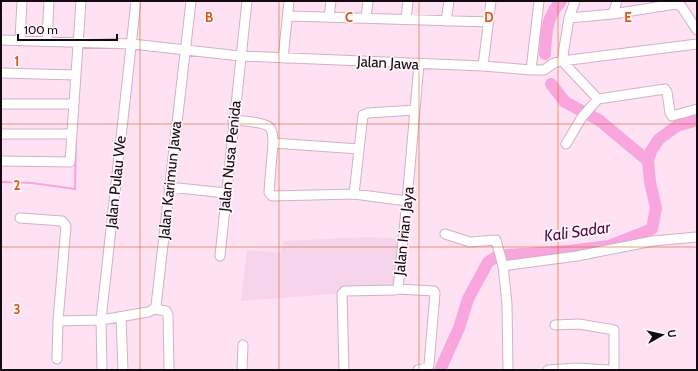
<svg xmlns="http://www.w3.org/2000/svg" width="698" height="371" viewBox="0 0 698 371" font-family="Cabin,sans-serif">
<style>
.built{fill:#f6d4eb}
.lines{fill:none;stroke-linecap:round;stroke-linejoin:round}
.stream{stroke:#f9a5de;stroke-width:2}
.river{stroke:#f9a5de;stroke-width:12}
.minor-casing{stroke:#d2b0c7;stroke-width:11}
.minor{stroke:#fff;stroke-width:9}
.grid{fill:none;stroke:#dd550c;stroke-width:1;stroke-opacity:0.55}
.labels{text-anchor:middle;stroke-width:3.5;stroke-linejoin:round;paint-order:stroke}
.street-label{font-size:15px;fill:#150911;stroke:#fef6fb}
.water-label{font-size:16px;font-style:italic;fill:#530a43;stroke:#fef6fb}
.grid-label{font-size:13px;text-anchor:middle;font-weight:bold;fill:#dd550c;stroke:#fef6fb;stroke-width:3.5;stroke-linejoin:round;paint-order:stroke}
</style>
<rect width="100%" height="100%" fill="#fee2f4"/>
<path class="built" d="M370 237 402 239 397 289 241 301 247 250 282 253 283 241Z"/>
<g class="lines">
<path class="stream" d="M1 182 32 183 75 189 76 133"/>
<path class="river" d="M545 54C546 33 546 18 561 1
M551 84 565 102 599 120 648 161
M440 370 459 328 468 299 488 262 496 257 507 255 569 251 609 246 652 229 656 208 650 182 648 161 651 151 659 139 677 126 697 120"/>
<g class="minor-casing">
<path id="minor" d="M575 1 569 18 562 61 598 99 665 89 667 92 670 113 672 116 697 109
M613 14 617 1
M288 16 489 22
M329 17 331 1
M366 18 368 1
M569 18 613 14 675 4 681 6 697 30
M406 19 408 1
M446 21 449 1
M1 40 132 44 240 56 483 66 531 70H544L554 63 562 61 697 44
M20 40 22 1
M47 41 49 1
M283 58 289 1
M483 66 491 1
M531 70 539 1
M1 73 76 75
M1 104H74
M233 120C241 121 266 122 270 128 273 132 273 138 273 143L269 192 272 196 354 194 407 201
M1 134H72
M273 143 359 149
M566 144 582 117 598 99
M1 161 70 162 81 1
M169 187 226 193
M354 194 363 115 368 113 415 110
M20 218 62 221 66 226 58 321 101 320 148 312 154 309
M445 234 470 242 496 240 503 266 577 256 653 241 697 237
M220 256 247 1
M503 266 507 304 508 370
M398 289 407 201 419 64
M154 309 156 306 191 1
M154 309 166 311 168 315 169 370
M121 317 123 370
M555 325 579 324 614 330V370
M57 359 58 321
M102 370 101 320 136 1
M242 370 243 345
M344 370 342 294 345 291 395 290 398 289 434 291 435 293 429 365 427 368 418 370
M548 370 577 368 609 370"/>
</g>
<use href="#minor" class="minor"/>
</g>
<path class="grid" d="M140 1V370M279 1V370M419 1V370M558 1V370M1 124H697M1 247H697"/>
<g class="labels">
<g class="street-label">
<text transform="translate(388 63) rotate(3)" y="5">Jalan Jawa</text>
<text transform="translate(230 156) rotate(-84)" y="5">Jalan Nusa Penida</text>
<text transform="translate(170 180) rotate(-84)" y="5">Jalan Karimun Jawa</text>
<text transform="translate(116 182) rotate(-84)" y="5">Jalan Pulau We</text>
<text transform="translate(404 231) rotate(-84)" y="5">Jalan Irian Jaya</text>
</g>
<g class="water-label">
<text transform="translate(577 231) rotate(-8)" y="6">Kali Sadar</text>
</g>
</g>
<g class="grid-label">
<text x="209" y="22">B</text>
<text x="349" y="22">C</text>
<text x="489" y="22">D</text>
<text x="628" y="22">E</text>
<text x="17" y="66">1</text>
<text x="17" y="190">2</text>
<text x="17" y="314">3</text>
</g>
<rect width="698" height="371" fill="none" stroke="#150911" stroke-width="4"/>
<g transform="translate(662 335) rotate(82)" stroke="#fef6fb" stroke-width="3" paint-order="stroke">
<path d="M0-3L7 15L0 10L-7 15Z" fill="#150911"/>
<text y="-6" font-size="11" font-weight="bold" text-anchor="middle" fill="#150911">U</text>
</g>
<path d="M18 34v6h99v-6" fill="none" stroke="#150911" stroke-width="2"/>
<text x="24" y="34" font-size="12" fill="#150911" stroke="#fef6fb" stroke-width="3" paint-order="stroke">100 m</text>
</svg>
